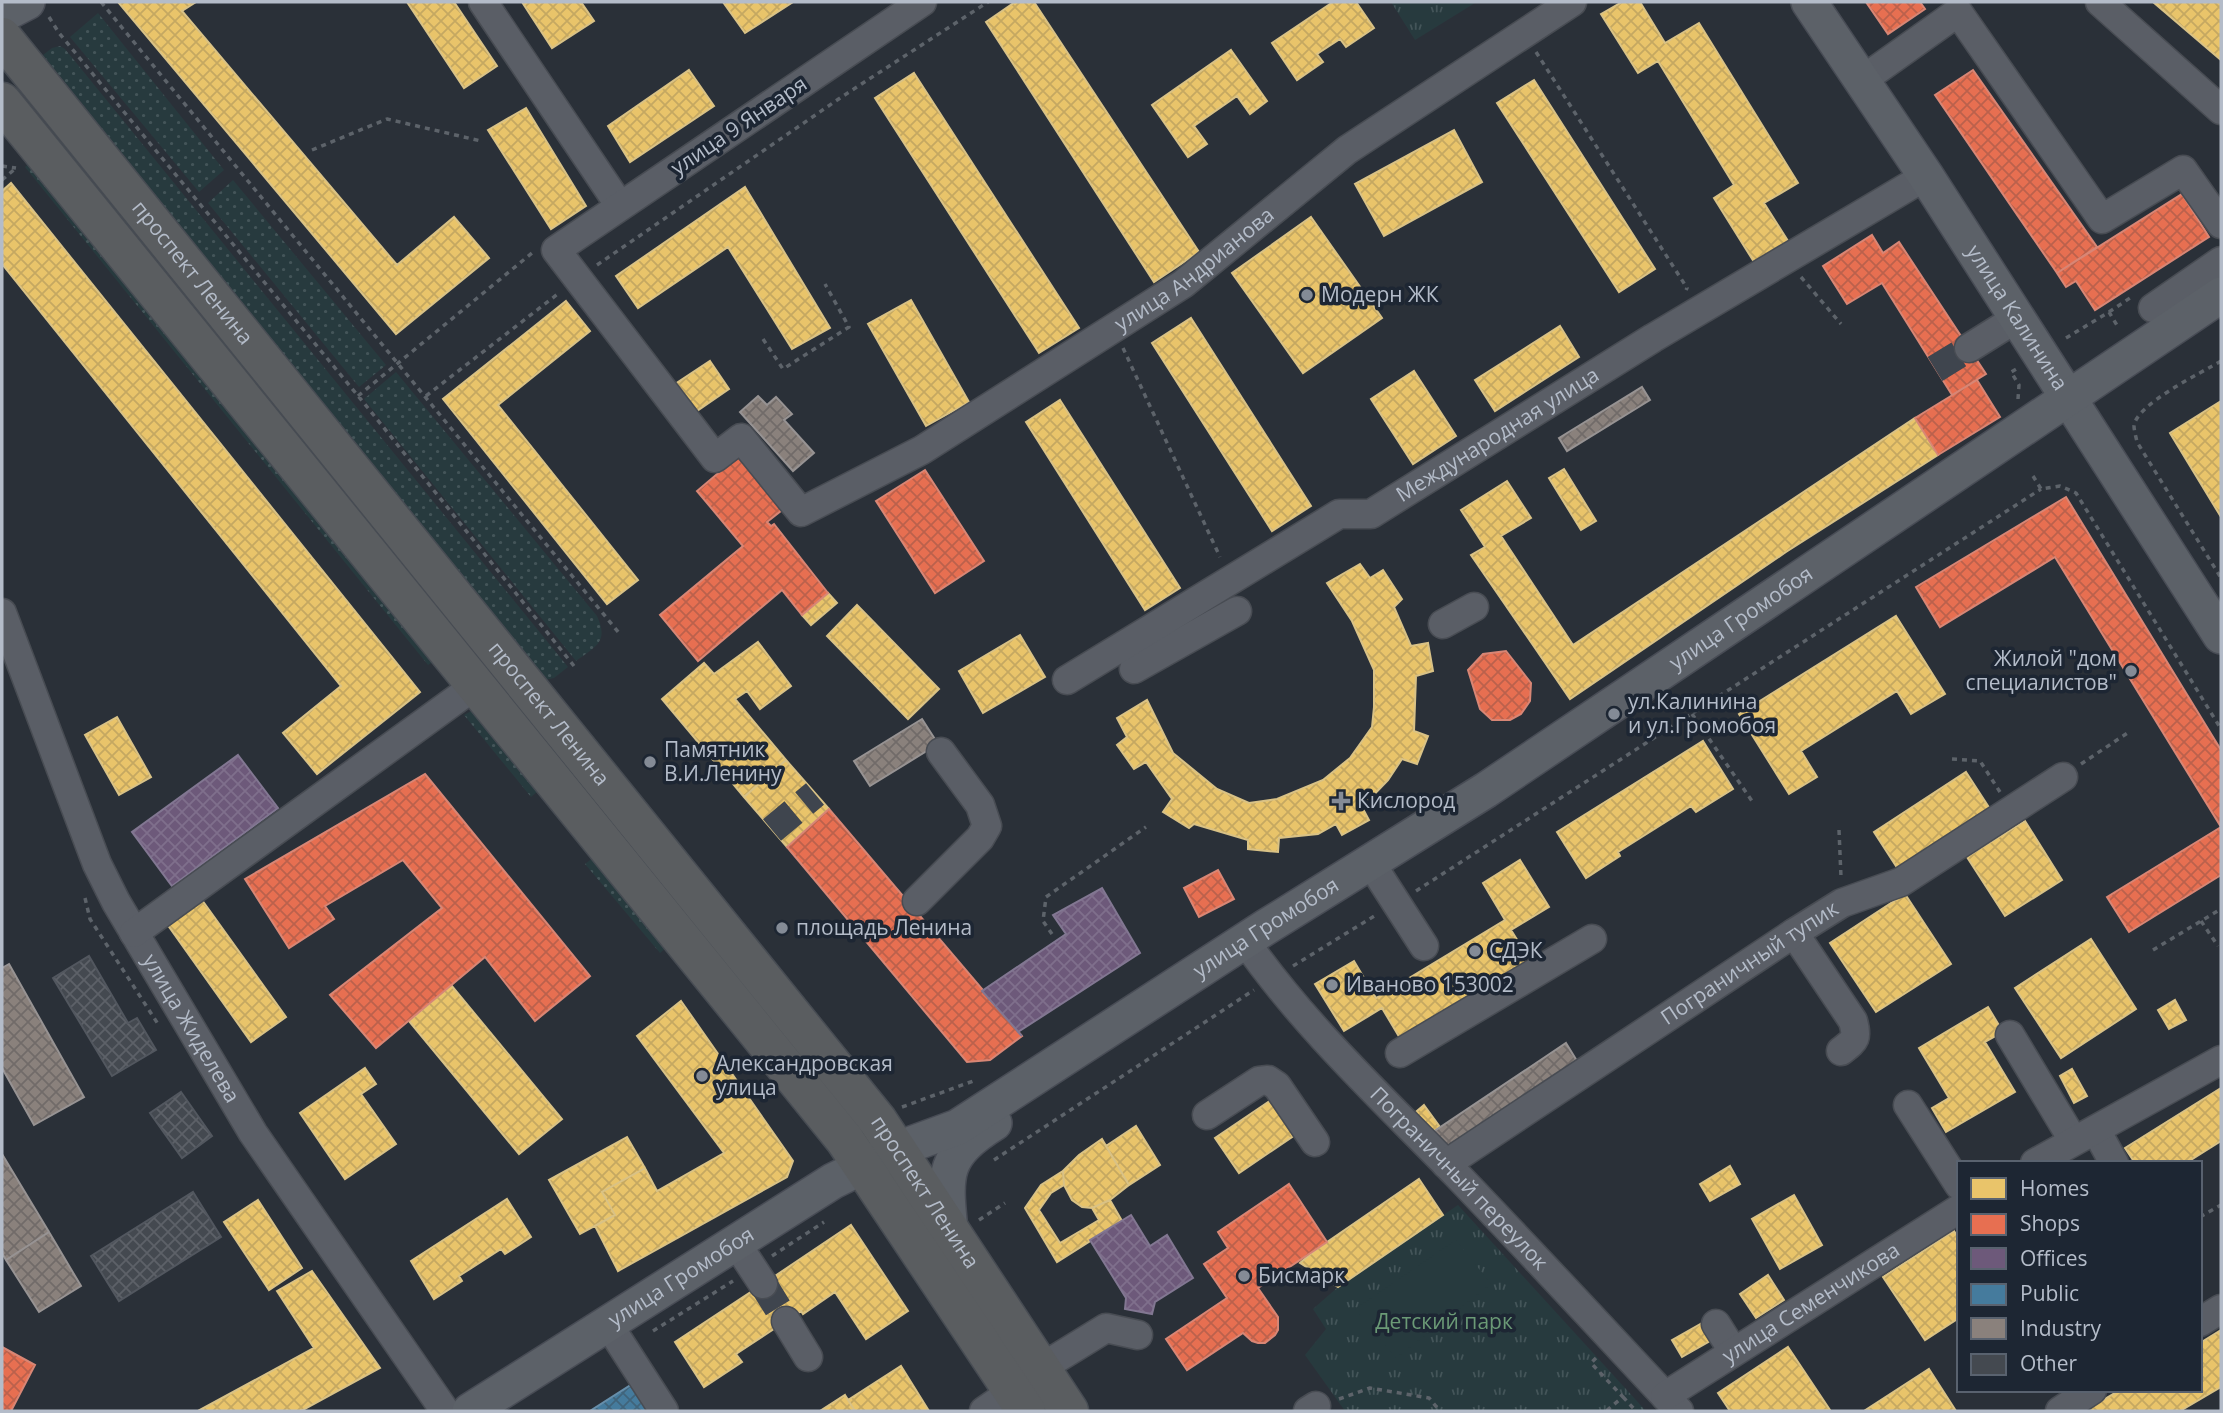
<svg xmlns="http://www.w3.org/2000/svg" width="2223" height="1413" viewBox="0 0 2223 1413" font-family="'Open Sans',sans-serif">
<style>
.grass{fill:url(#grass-dots)}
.park{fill:url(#park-tufts)}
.garden{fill:#273a3e}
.homes{fill:url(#homes-cross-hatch);stroke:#d9c286;stroke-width:2}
.shops{fill:url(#shops-cross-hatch);stroke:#d88675;stroke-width:2}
.offices{fill:url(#offices-cross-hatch);stroke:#827792;stroke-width:2}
.public{fill:url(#public-cross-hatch);stroke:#668eaa;stroke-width:2}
.industry{fill:url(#industry-cross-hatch);stroke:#979393;stroke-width:2}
.building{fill:url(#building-cross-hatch);stroke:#52575f;stroke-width:2}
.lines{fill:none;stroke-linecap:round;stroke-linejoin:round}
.minor-tunnel{stroke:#3f454e;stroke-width:28;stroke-dasharray:28 14;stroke-linecap:butt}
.minor-casing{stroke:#484c53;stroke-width:31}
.major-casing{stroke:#484c55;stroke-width:38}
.highway-casing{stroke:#474c53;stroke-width:41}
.path{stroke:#5d636a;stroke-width:3.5;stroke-dasharray:5 5;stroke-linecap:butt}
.minor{stroke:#5a5e66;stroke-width:28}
.major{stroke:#5c6168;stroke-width:35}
.highway{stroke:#5a5d60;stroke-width:38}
.poi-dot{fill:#848b96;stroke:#1d2633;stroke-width:2.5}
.labels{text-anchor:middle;stroke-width:7;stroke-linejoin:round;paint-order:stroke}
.street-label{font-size:21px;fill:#b4bcc9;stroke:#1d2633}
.poi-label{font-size:21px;fill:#b4bcc9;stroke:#1d2633;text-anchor:start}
.park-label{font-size:21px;fill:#6b9a76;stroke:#1d2633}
</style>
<defs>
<pattern id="grass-dots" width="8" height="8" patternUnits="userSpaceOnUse" patternTransform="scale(1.75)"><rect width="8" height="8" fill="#273a3e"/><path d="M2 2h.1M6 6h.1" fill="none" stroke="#445559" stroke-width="1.8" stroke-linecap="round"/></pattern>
<pattern id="park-tufts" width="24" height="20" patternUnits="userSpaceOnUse" patternTransform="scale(1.75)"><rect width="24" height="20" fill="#273a3e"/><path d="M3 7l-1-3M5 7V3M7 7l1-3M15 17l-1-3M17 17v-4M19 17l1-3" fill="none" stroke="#445559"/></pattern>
<pattern id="homes-cross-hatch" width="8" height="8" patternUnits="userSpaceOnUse" patternTransform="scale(1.75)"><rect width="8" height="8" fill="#e9c46a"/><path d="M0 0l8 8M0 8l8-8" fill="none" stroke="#c5a861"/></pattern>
<pattern id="shops-cross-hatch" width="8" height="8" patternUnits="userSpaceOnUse" patternTransform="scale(1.75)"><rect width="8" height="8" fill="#e76f51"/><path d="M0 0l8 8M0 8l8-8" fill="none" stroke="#bb614c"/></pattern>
<pattern id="offices-cross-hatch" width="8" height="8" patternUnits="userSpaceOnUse" patternTransform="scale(1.75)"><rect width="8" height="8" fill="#6d597a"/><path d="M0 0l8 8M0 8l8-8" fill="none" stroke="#7f6f8c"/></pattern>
<pattern id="public-cross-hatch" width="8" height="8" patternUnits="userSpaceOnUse" patternTransform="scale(1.75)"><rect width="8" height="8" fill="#457b9d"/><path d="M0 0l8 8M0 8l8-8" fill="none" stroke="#40647b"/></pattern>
<pattern id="industry-cross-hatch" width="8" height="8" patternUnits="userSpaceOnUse" patternTransform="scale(1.75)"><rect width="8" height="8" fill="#8a817c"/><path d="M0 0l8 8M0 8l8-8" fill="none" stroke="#716b69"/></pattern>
<pattern id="building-cross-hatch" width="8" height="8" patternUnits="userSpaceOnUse" patternTransform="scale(1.75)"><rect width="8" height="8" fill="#444950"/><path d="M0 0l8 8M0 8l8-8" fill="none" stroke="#5d6168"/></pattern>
</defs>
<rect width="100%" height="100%" fill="#2a3038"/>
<path class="grass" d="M98 13 224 170 199 192 70 37Z
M60 46 65 49 568 667 554 678 545 680 43 55 52 48Z
M33 160 443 655 428 665 25 167Z
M233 180 386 365 359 387 208 203Z
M396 372 597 616C609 642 596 646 576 661L364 399Z
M473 710 538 791 531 797 464 715Z
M594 857 667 947 660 953 585 864Z"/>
<path class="park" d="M1391 2H1474L1475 3 1415 40Z
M1458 1205 1646 1411H1345L1305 1355 1326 1329 1313 1309 1338 1287Z"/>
<path class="garden" d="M1456 1240 1491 1284 1396 1358 1355 1309Z"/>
<path class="homes" d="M118 2H196L182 11 397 265 454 217 489 258 396 334Z
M407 2H454L497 66 464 88Z
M522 2H581L594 21 552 48Z
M723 2H793L745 33Z
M1015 2H1034L1199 252 1154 282 986 22Z
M1333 2H1356L1374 28 1346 47 1340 39 1317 54 1323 62 1297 80 1272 43Z
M1622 2H1640L1665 43 1699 23 1798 183 1764 203 1788 241 1754 262 1714 198 1734 185 1658 61 1638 73 1601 14Z
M2153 2H2218L2221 4V60Z
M1231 50 1267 101 1250 114 1237 96 1194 126 1207 144 1188 157 1152 105Z
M689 70 714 106 630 162 608 126Z
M914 73 1079 328 1039 353 875 98Z
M1534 80 1655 269 1619 292 1497 103Z
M526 108 586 206 551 229 488 130Z
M1454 130 1482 182 1384 236 1355 184Z
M11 183 420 692 317 774 283 733 341 686 2 264V191Z
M745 187 830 328 792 349 728 247 638 308 616 276Z
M1311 217 1382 318 1303 373 1232 273Z
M911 300 969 402 926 426 868 324Z
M566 301 590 331 498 405 638 580 607 604 443 399Z
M1191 318 1311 506 1272 531 1152 343Z
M1560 326 1579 357 1495 411 1475 380Z
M710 361 729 389 694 413 675 384Z
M1414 371 1456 436 1413 464 1371 399Z
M1060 400 1180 588 1145 610 1026 422Z
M2221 401V517L2170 433Z
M1915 418 1938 455 1786 552 1570 699 1471 555 1485 547 1461 510 1507 481 1531 518 1501 536 1573 645Z
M1564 469 1596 521 1581 530 1549 478Z
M1360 564 1370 578 1383 570 1402 599 1394 607 1411 646 1428 643 1433 671 1416 676 1414 731 1428 736 1417 764 1402 759 1388 780 1362 807 1369 820 1342 835 1336 824 1318 834 1279 838 1278 852 1248 849V840L1194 824 1189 828 1163 812 1172 799 1146 762 1134 769 1117 745 1127 737 1117 718 1147 700 1173 753 1217 789 1249 803 1277 799 1323 780 1350 758 1372 727 1374 707V670L1352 621 1327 583Z
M828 593 837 603 811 625 802 615Z
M857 605 939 689 908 719 827 636Z
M1896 616 1945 694 1911 714 1897 691 1801 751 1817 777 1789 794 1739 714Z
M1020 635 1045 677 983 713 959 671Z
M758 642 791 686 760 709 747 691 735 699 786 760 744 797 662 699 704 663 714 674Z
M117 717 151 777 119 795 85 735Z
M1703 741 1733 789 1696 812 1691 806 1618 852 1620 856 1586 878 1557 832Z
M786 760 829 809 787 847 744 797Z
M1966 772 1990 809 1898 869 1874 832Z
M2025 821 2062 880 2005 916 1967 857Z
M1520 860 1549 907 1511 930 1531 962 1401 1040 1382 1008 1344 1031 1315 984 1354 961 1376 998 1505 920 1483 883Z
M1905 894 1951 964 1876 1012 1830 943Z
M202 900 286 1017 251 1042 167 924Z
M2091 939 2136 1009 2061 1058 2015 988Z
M451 985 562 1119 519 1154 409 1021Z
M2175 1000 2186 1020 2169 1029 2158 1010Z
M681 1001 793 1161 787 1177 618 1271 595 1226 615 1215 602 1192 645 1168 657 1191 724 1153 637 1036Z
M1988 1007 2003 1032 1985 1042 2015 1092 1946 1132 1932 1108 1949 1098 1919 1048Z
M365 1068 376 1084 361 1094 396 1144 345 1179 300 1113Z
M2072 1069 2087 1096 2074 1103 2060 1076Z
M2221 1088V1141L2186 1163H2135L2125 1148Z
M1277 1096 1301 1131 1239 1173 1215 1138Z
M1424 1105 1440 1127 1430 1134 1411 1116Z
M1136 1126 1160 1165 1129 1185 1106 1146Z
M627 1137 645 1168 602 1192 615 1215 580 1234 549 1180Z
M1102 1139 1129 1185 1110 1200 1092 1208 1082 1207 1072 1200 1064 1185 1063 1171 1079 1155Z
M1730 1166 1740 1184 1710 1201 1700 1184Z
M1063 1171 1064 1185 1051 1193 1039 1210 1060 1243 1099 1220 1092 1208 1110 1200 1122 1221 1057 1262 1025 1208 1041 1185Z
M1419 1179 1443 1215 1338 1287 1300 1263 1314 1251Z
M1794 1195 1822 1245 1780 1269 1752 1219Z
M507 1199 531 1237 505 1254 501 1249 459 1276 462 1281 434 1299 411 1261Z
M258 1200 302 1268 269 1290 224 1222Z
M851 1225 908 1311 866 1339 835 1292 803 1314 801 1311 786 1321 763 1284Z
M1954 1231 1959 1239V1318L1925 1340 1883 1277Z
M312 1271 380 1368 301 1411H198L314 1348 277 1291Z
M1768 1275 1784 1300 1756 1318 1740 1294Z
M763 1284 786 1321 736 1354 742 1362 704 1387 675 1342Z
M1702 1323 1712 1340 1682 1357 1672 1340Z
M2221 1330V1387L2180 1411H2089L2088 1409 2120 1390H2200V1343Z
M1788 1347 1830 1410 1730 1411 1718 1393Z
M901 1366 929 1411H855L848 1400Z
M1929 1369 1956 1411H1864Z
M845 1395 855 1411H820Z"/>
<path class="shops" d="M1866 2H1920L1925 9 1888 34Z
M1973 70 2097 247 2057 273 1935 95Z
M2182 194 2209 237 2095 310 2076 281 2066 287 2057 273Z
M1872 235 1883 253 1899 242 1986 374 1952 395 1882 283 1847 304 1823 266Z
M1977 380 2000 417 1938 455 1915 418Z
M742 453 786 507 767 522 771 526 774 524 828 593 802 615 782 590 698 661 660 615 743 546 697 491Z
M925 470 984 561 935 593 876 501Z
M2066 497 2221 750V875L2129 932 2107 897 2221 827 2055 557 1940 627 1916 587Z
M1506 651 1531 683 1530 701 1521 714 1510 720H1492L1480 709 1468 670 1483 654Z
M425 774 590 976 535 1021 485 957 376 1048 330 995 442 908 403 860 325 906 334 919 289 948 245 879Z
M829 809 1022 1036 990 1060 967 1062 787 847Z
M1218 870 1234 899 1199 917 1184 888Z
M1289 1184 1327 1242 1258 1288 1278 1317V1330L1275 1335 1265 1343H1258L1252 1341 1243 1333 1187 1370 1166 1339 1227 1298 1204 1264 1228 1248 1218 1232Z
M2 1347 35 1365 11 1411H2Z"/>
<path class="offices" d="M238 755 278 808 172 886 132 832Z
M1102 888 1140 953 1018 1032 1022 1036 982 991 1066 934 1053 915Z
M1131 1215 1150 1246 1167 1235 1193 1278 1155 1302 1152 1314 1125 1309 1126 1298 1090 1240Z"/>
<path class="public" d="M637 1381 656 1411H590Z"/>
<path class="industry" d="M1642 387 1650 400 1567 451 1559 438Z
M758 396 767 405 776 397 792 414 784 420 814 453 793 471 740 412Z
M922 719 938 744 870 786 854 761Z
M9 964 84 1097 34 1125 2 1068V968Z
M1566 1043 1577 1061 1445 1152 1430 1134Z
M2 1154 49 1232 6 1260 2 1253Z
M49 1232 81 1286 39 1312 6 1260Z"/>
<path class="building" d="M89 956 128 1023 137 1018 156 1050 112 1076 53 978Z
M181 1092 212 1136 182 1158 150 1113Z
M193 1192 221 1237 119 1301 91 1256Z"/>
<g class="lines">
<path class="minor-tunnel" d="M1935 369 1969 348
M772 830 815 794
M763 1284 786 1321"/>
<g class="minor-casing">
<g id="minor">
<path d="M483 2 620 206"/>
<path id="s1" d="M922 2 556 250 715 458 741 438 801 512 922 450 1183 284 1347 150 1572 2"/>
<path d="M2100 2 2221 110"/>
<path d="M1861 81 1958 12 2102 219 2183 170 2221 224"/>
<path d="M2153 308 2221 261"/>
<path d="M1969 348 2017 318"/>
<path id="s2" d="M2 613 97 864 116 902 253 1133 445 1411"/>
<path d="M1443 624 1474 607"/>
<path d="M1134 669 1237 611"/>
<path id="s3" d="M1067 680 1339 514H1371L1653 338 1926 176"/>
<path d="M1379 876 1424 946"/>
<path d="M917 901 980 838 987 826 980 805 941 752"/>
<path d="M134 933 476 685"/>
<path d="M1794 933 1853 1021C1858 1039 1855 1040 1841 1051"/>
<path id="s4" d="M1245 941C1305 1027 1383 1099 1456 1174 1531 1252 1605 1332 1679 1411"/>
<path d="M2010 1035 2073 1140"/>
<path d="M1400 1053 1592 939"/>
<path d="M1908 1105 1959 1185"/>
<path d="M1207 1115 1259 1081 1268 1080 1277 1086 1315 1142"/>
<path d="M2096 1130 2114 1163"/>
<path d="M2035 1163 2221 1060"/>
<path id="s5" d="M1446 1164 1794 933 1842 903 1901 882 2063 777"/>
<path d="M736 1243 763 1284"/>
<path d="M786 1321 808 1357"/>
<path d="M2200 1322 2221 1309"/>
<path d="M608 1324 664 1411"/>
<path d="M1716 1324 1733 1351"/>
<path d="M1041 1368 1106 1328 1138 1335"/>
<path id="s6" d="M1665 1396 1959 1209"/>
<path d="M984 1411 1013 1391"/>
<path d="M1308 1411 1316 1406"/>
<path d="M2060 1411 2092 1390"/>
</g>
</g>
<g class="major-casing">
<g id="major">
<path id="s7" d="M1809 2 1926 176 2221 636"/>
<path d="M2 15 27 2"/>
<path d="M950 1230C944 1173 943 1155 994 1123"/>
<path id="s8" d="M470 1411 833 1181 898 1149 958 1127 1266 927 1486 790 2221 295"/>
</g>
</g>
<g class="highway-casing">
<g id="highway">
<path id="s9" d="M2 37 878 1121 1069 1411"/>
<path d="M2 102 845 1140 1026 1411"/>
</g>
</g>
<path class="path" d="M101 2 619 633
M49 17 59 33 368 408 574 666
M1536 52 1687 288 1686 290
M312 150 387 119 481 141
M2 166 16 168
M2 180 16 168
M597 265 843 96 988 2
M1801 277 1841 324
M2109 312 2130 298
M2066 338 2109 312 2118 327
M763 339 783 369 849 327 825 284
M1123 348 1220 557
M2221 361C2203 372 2136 404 2134 426 2134 430 2136 437 2137 442L2221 578
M358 396 532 253
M426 396 559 293
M2018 399 2019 385 2011 372 2018 368
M2033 476 2041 489 2060 486 2076 493 2221 729
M1692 714 1752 801
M1952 759 1980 761 2000 792
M2081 764 2129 732
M1839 830 1841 877
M1416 891 2041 489
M85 898 90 919 158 1024
M2201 921 2218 946
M1052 934 1043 921 1046 897 1146 827
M2153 950 2221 909
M1293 966 1376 915
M902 1107 976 1080
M994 1160 1254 990
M2200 1217 2221 1205
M979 1220 1005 1203
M772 1256 824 1222
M653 1331 733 1281
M1596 1358 1591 1363 1623 1397 1606 1411
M1623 1397 1636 1411
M1339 1399 1370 1388 1429 1398 1440 1411"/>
<use href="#minor" class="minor"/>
<use href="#major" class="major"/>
<use href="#highway" class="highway"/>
</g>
<g class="poi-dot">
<circle cx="1307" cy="295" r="7"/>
<circle cx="2131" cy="671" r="7"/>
<circle cx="1614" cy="714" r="7"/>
<circle cx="650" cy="762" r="7"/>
<path d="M1337.5 790.5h7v7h7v7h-7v7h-7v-7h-7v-7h7z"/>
<circle cx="782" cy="928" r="7"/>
<circle cx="1475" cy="951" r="7"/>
<circle cx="1332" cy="985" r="7"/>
<circle cx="702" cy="1076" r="7"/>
<circle cx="1244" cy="1276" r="7"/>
</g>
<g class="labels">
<g class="street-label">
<text transform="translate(739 126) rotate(-34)" y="7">улица 9 Января</text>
<text dy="7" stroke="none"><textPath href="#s1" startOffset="1295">улица Андрианова</textPath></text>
<text dy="7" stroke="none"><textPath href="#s9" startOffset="303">проспект Ленина</textPath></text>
<text dy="7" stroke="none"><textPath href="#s7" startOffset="378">улица Калинина</textPath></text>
<text dy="7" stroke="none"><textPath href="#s3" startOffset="500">Международная улица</textPath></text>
<text dy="7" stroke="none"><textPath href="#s8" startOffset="1500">улица Громобоя</textPath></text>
<text dy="7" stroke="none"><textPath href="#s9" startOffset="870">проспект Ленина</textPath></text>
<text dy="7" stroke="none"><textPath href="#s8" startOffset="933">улица Громобоя</textPath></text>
<text dy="7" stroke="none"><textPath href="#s5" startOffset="364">Пограничный тупик</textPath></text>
<text dy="7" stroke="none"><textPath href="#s2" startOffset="458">улица Жиделева</textPath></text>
<text dy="7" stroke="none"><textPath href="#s4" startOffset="320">Пограничный переулок</textPath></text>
<text dy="7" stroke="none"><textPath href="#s9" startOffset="1479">проспект Ленина</textPath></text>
<text dy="7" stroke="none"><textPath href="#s8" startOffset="250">улица Громобоя</textPath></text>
<text dy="7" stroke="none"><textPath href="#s6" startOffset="173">улица Семенчикова</textPath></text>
</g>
<g class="poi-label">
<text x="1321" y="302">Модерн ЖК</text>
<text x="2117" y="666" text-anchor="end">Жилой "дом<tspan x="2117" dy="24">специалистов"</tspan></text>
<text x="1628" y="709">ул.Калинина<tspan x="1628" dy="24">и ул.Громобоя</tspan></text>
<text x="664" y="757">Памятник<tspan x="664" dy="24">В.И.Ленину</tspan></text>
<text x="1357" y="808">Кислород</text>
<text x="796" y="935">площадь Ленина</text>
<text x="1489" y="958">СДЭК</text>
<text x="1346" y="992">Иваново 153002</text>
<text x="716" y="1071">Александровская<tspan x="716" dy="24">улица</tspan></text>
<text x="1258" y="1283">Бисмарк</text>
</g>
<g class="park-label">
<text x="1444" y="1329">Детский парк</text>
</g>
</g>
<rect width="2223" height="1413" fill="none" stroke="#b4bcc9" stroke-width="7"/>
<rect x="1957" y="1161" width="245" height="231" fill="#1d2633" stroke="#59626f" stroke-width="2"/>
<rect x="1971" y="1178" width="35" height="21" fill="#e9c46a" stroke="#59626f" stroke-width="2"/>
<text x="2020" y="1196" font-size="21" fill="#b4bcc9">Homes</text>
<rect x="1971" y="1214" width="35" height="21" fill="#e76f51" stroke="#59626f" stroke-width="2"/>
<text x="2020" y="1231" font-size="21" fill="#b4bcc9">Shops</text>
<rect x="1971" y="1248" width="35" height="21" fill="#6d597a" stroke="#59626f" stroke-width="2"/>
<text x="2020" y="1266" font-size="21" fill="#b4bcc9">Offices</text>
<rect x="1971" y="1284" width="35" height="21" fill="#457b9d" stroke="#59626f" stroke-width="2"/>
<text x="2020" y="1301" font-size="21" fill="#b4bcc9">Public</text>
<rect x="1971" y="1318" width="35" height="21" fill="#8a817c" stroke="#59626f" stroke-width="2"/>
<text x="2020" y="1336" font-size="21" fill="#b4bcc9">Industry</text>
<rect x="1971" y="1354" width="35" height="21" fill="#444950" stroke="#59626f" stroke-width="2"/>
<text x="2020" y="1371" font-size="21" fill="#b4bcc9">Other</text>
</svg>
